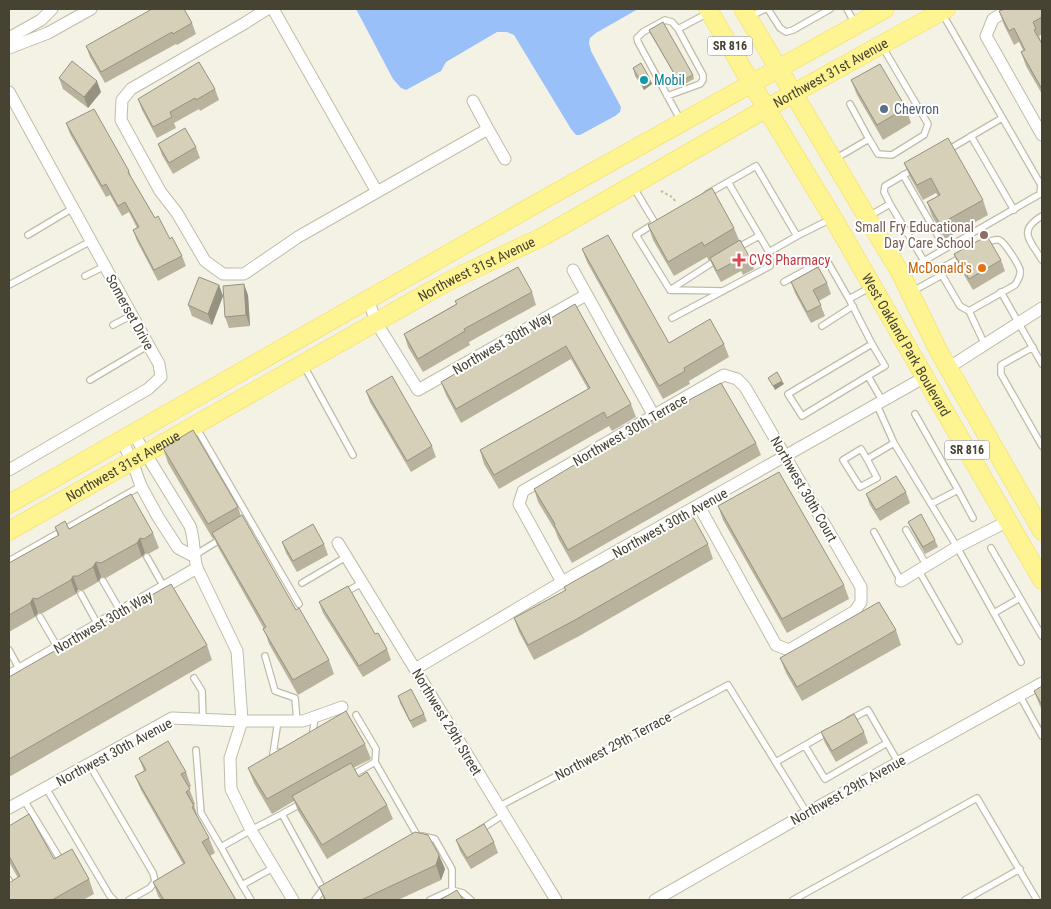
<svg xmlns="http://www.w3.org/2000/svg" width="1051" height="909" viewBox="0 0 1051 909" font-family="'Roboto Condensed',sans-serif">
<style>
.water{fill:#99c0f8}
.lines{fill:none;stroke-linecap:round;stroke-linejoin:round}
.service-casing{stroke:#c0bca6;stroke-width:8}
.minor-casing{stroke:#c0bca6;stroke-width:13}
.primary-casing{stroke:#f0de56;stroke-width:19}
.path{stroke:#c4bc95;stroke-width:2;stroke-dasharray:2.5 2.5;stroke-linecap:butt}
.service{stroke:#fff;stroke-width:5.5}
.minor{stroke:#fff;stroke-width:11}
.primary{stroke:#fff492;stroke-width:18}
.wall{fill:#b9b39e}
.shaded-wall{fill:#969281}
.building{fill:#d7d0b8;stroke:#969281}
.culture-dot{fill:#0f9aa8;stroke:#fff;stroke-width:2}
.service-dot{fill:#5c6f8a;stroke:#fff;stroke-width:2}
.education-dot{fill:#8d6e63;stroke:#fff;stroke-width:2}
.health-dot{fill:#e0444e;stroke:#fff;stroke-width:2}
.food-dot{fill:#e8710a;stroke:#fff;stroke-width:2}
.labels{text-anchor:middle;stroke-width:4;stroke-linejoin:round;paint-order:stroke}
.shield{fill:#fff;stroke:#7e7b70;stroke-width:1}
.shield-label{font-size:12px;font-weight:bold;fill:#474333}
.street-label{font-size:14px;fill:#474333;stroke:#fff}
.culture-label{font-size:14px;fill:#0d838f;stroke:#fff;text-anchor:start}
.service-label{font-size:14px;fill:#4e5e75;stroke:#fff;text-anchor:start}
.education-label{font-size:14px;fill:#785e54;stroke:#fff;text-anchor:end}
.health-label{font-size:14px;fill:#be3a42;stroke:#fff;text-anchor:start}
.food-label{font-size:14px;fill:#c56008;stroke:#fff;text-anchor:end}
</style>
<rect width="100%" height="100%" fill="#f4f2e4"/>
<path class="water" d="M356 9H638L596 33 590 38 589 43 591 51 621 107 620 112 615 116 580 135H576L571 129 514 35 507 32H497L446 62 441 71 406 90 401 88 393 79Z"/>
<g class="lines">
<g class="service-casing">
<path id="service" d="M768 9 780 28 786 32 793 30 830 9
M847 9 854 22
M749 17 765 9
M667 96 700 84 703 80V75L678 29
M850 104 869 139
M681 121 638 42 637 38 643 32 665 20 672 22 678 29 708 13
M971 136 1014 210
M948 150 1002 118
M835 159 869 139 878 154 892 155 924 135 928 124 882 46
M903 175 945 248
M728 182 756 166 797 236 769 252
M634 188 655 223 636 235 670 290
M890 204 884 192 885 186 914 169
M869 216 890 204 924 261
M1042 216C1017 231 1030 240 1042 260
M28 235 73 208
M797 236 831 219
M737 248 759 236
M903 273 1040 194 1041 185 942 13
M942 275 960 306 969 311 1015 285C1018 280 1021 276 1020 270 1019 265 1004 241 999 240 994 239 988 242 984 244
M85 276 105 266
M784 282 826 259 849 299 871 287
M9 285 91 241
M670 290 718 259
M670 290 723 291
M913 291 942 275 944 267 963 256
M1001 292 1042 364
M849 299 872 344
M969 311 985 345
M672 318 770 266 769 252 728 182 707 194
M113 325 132 315
M822 326 853 306
M1033 347 1001 365V374L1042 446
M304 366 353 455
M868 376 885 366 872 344 788 394 802 416 868 376 883 402
M90 380 149 345
M877 405 894 443 957 547 1021 662
M915 414 958 490 931 504
M196 427 299 604
M867 459 861 449 843 460 860 487 877 478 867 459 894 443
M958 490 973 518
M906 530 927 566
M874 532 901 581
M991 548 1020 598 994 613
M195 555 221 539
M147 557 164 587
M9 561 141 486
M919 571 959 641
M103 581 121 612
M302 583 346 557
M344 593 362 583
M81 594 98 625
M1020 598 1042 636
M40 617 58 648
M9 650 20 670
M265 656 275 691 295 698 297 721
M194 678 202 691 203 719
M1020 696 1042 736
M356 715 376 749 375 762
M849 720 868 710 898 762
M278 721 273 754 279 752
M312 738 315 717
M805 746 825 779 887 743
M196 750 201 813 221 847 251 830 282 814
M776 762 828 732
M89 764 153 873 155 881 150 888 129 900
M349 777 375 762 417 835
M46 788 110 896 114 900
M24 800 60 859
M302 803 282 814 323 889
M498 807 728 685 807 813
M480 830 503 815
M422 836 435 839 452 869V890L430 900
M221 847 242 885 273 868
M9 880 13 889 9 891
M242 885 251 900
M452 890 463 893 471 900
M315 900 324 888
M793 900 977 798 1037 900
M965 900 1020 869"/>
</g>
<g class="minor-casing">
<path id="minor" d="M267 9 245 23 131 89 122 100 121 120 160 191 177 213 205 261 223 274H244L298 237 377 192 273 9
M1010 9 993 19 986 36 1042 135
M9 38 41 20 52 9
M9 48 48 33 91 9
M9 92 150 348 159 364 161 377 148 389 9 470
M473 101 488 129
M377 192 488 129 505 159
M573 270 654 416
M368 299 376 322 418 390 586 295
M948 368 1042 308
M133 433 190 526C195 540 193 554 197 568L237 651 242 721 230 758 231 789 251 830 293 900
M121 439 132 461 141 486 158 517 178 548 193 556
M338 543 556 900
M901 581 957 547 1008 521
M562 582 519 504 523 491 724 375 737 379 745 387 861 587V602L855 611 789 650 776 645 699 506
M415 669 562 582 925 377
M9 676 197 568
M9 808 172 718 242 721H303L342 707
M655 900 807 813 1042 683"/>
</g>
<g class="primary-casing">
<g id="primary">
<path id="s1" d="M708 9 751 83 833 218 1042 580"/>
<path d="M743 9 901 274 938 350 1042 531"/>
<path d="M9 504 541 201 885 9"/>
<path id="s2" d="M9 531 429 292 453 279 544 236 767 108 946 9"/>
</g>
</g>
<path class="path" d="M661 191 672 197 676 202"/>
<use href="#service" class="service"/>
<use href="#minor" class="minor"/>
<use href="#primary" class="primary"/>
</g>
<path class="wall" d="M1042 9V34L1039 36 1042 44V94L1026 66 1021 52 1023 50 1019 42 1014 45 1004 25 999 11Z
M192 23 196 34 177 45 176 44 105 83 90 57 86 46Z
M649 30 693 75 694 79 681 86 650 33Z
M633 68 649 77 652 84 644 90 635 76Z
M59 78 101 92 88 108 63 89Z
M851 80 906 108 911 123 883 140 857 95Z
M215 89 219 100 200 111 199 109 174 123 176 128 157 138 142 110 138 99Z
M66 123 129 171 132 179 155 218 182 256 186 266 158 281 137 241 133 230 137 228 129 212 122 216 110 195 106 197 70 134Z
M158 144 196 147 200 158 173 174 162 155Z
M904 163 983 200 988 215 945 239 932 216 927 202 938 196 936 193 923 200 910 177Z
M648 225 734 228 739 240 750 258 754 269 743 275 741 271 721 282 714 269 710 260 709 261 707 257 674 276 653 240Z
M582 249 669 343 724 344 729 357 689 381 690 384 663 399 587 262Z
M954 254 1001 260 1005 271 973 290 958 265Z
M791 282 827 283 831 294 819 301 825 316 811 323 795 293Z
M219 285 223 296 212 325 192 316 188 305Z
M532 292 536 305 469 342 470 345 423 372 408 347 404 334 456 304 455 301Z
M248 295 250 326 229 328 225 317Z
M575 304 631 404 636 417 612 431 609 426 499 489 484 464 480 450 588 389 571 359 461 423 446 395 441 382Z
M366 391 432 446 436 457 411 472 370 402Z
M668 414 756 443 761 455 572 563 558 538 555 530 538 502 534 489Z
M163 448 238 507 241 516 296 610 329 660 334 674 298 695 269 644 264 629 218 547 214 538 213 539 168 463Z
M906 492 910 503 880 521 870 505 866 494Z
M718 506 844 585 849 599 787 633 723 520Z
M908 522 935 540 938 547 925 554 911 529Z
M55 527 153 533 159 548 150 553H145L142 557 106 578 101 577 98 582 84 590H78L76 594 43 613H38L35 617 9 632V563L58 536Z
M282 542 324 544 328 555 297 572 286 553Z
M708 544 713 559 581 635 534 660 519 632 514 618 565 591 564 587Z
M319 602 387 649 391 660 363 677 323 613Z
M896 630 901 645 802 701 786 673 780 658Z
M207 645 212 660 9 777V677Z
M1042 686V710L1040 706 1034 691Z
M398 696 424 714 427 721 413 728 400 703Z
M821 732H864L868 743 836 762 825 743Z
M365 744 371 759 353 768 359 777 387 805 393 819 327 859 298 811 294 801 272 814 254 783 248 768Z
M139 758 186 772 191 786 189 788 195 804 194 805 199 821 209 838 215 853 210 856 236 900H161L158 896 153 882 183 864 141 790 135 776 144 771Z
M9 826 54 859 89 879 94 894 83 900H9L18 878 9 862Z
M456 840 494 842 498 853 471 869 460 851Z
M439 855 445 869 441 880 398 900H324L319 887Z"/>
<path class="shaded-wall" d="M649 77 652 84 644 90 641 82Z
M97 81 101 92 88 108 84 97Z
M244 284 248 295 250 326 246 315Z
M219 285 223 296 212 325 208 314Z
M782 381 784 384 775 390 773 386Z
M140 538 145 553 142 557 137 543Z
M96 562 101 577 98 582 93 567Z
M73 576 78 590 76 594 71 580Z
M33 598 38 613 35 617 30 603Z
M439 855 445 869 441 880 436 865Z"/>
<path class="building" d="M152 9H184L192 23 173 34 172 32 101 72 86 46Z
M1005 9H1042V17L1033 22 1036 29 1034 30 1042 44V89L1021 52 1025 50 1014 28 1009 31 999 11Z
M663 22 693 75 679 82 649 30Z
M72 61 97 81 84 97 59 78Z
M199 62 215 89 196 100 195 98 170 112 172 117 153 127 138 99Z
M641 63 649 77 641 82 633 68Z
M880 64 906 108 877 125 851 80Z
M94 109 129 171 128 172 155 218 158 216 170 239 172 237 182 256 154 270 133 230 139 227 125 202 118 206 106 184 102 186 66 123Z
M185 128 196 147 169 163 158 144Z
M948 138 983 200 940 224 927 202 940 195 931 178 917 185 904 163Z
M712 188 734 228 704 246 702 242 668 262 648 225Z
M608 235 669 343 710 319 724 344 684 368 685 371 659 386 582 249Z
M987 236 1001 260 969 279 954 254Z
M740 240 750 258 739 264 737 260 717 271 710 258Z
M518 267 532 292 464 329 465 331 418 359 404 334 457 304 455 301Z
M818 267 827 283 813 290 821 305 807 312 791 282Z
M199 277 219 285 208 314 188 305Z
M244 284 246 315 225 317 223 286Z
M575 304 631 404 607 418 604 412 494 475 480 450 590 388 566 346 456 409 441 382Z
M777 372 782 381 773 386 768 378Z
M392 376 432 446 407 461 366 391Z
M721 383 756 443 568 550 554 525 555 524 534 489 594 453 667 412 668 414 690 402 689 400Z
M193 430 238 507 208 524 163 448Z
M779 472 844 585 782 619 718 506Z
M896 476 906 492 876 510 866 494Z
M131 494 153 533 144 539 140 538 137 543 101 563 96 562 93 567 78 576H73L71 580 37 599 33 598 30 603 9 615V563L59 535 55 527 65 521 69 529Z
M921 514 935 540 923 547 908 522Z
M242 515 296 610 299 608 329 660 293 680 263 629 266 627 212 533Z
M692 515 708 544 575 620 528 645 514 618 566 590 564 587Z
M313 524 324 544 293 561 282 542Z
M171 584 207 645 9 759V677Z
M348 586 375 634 378 633 387 649 359 666 319 602Z
M879 602 896 630 797 687 780 658Z
M1042 686V705L1034 691Z
M411 689 424 714 410 721 398 696Z
M346 711 365 744 267 799 248 768Z
M854 714 864 732 832 751 821 732Z
M168 741 186 772 181 774 190 789 186 792 194 806 192 807 209 838 202 842 236 900H164L153 882 185 863 135 776 146 770 139 758Z
M351 763 359 777 367 772 387 805 322 845 292 796Z
M29 814 54 859 72 849 89 879 52 900H9V883L20 876 9 856V826Z
M484 824 494 842 467 858 456 840Z
M415 832 428 835 439 855 436 865 361 900H326L319 887Z
M457 890 463 900H440Z"/>
<circle class="culture-dot" cx="644" cy="80" r="5"/>
<circle class="service-dot" cx="884" cy="109" r="5"/>
<circle class="education-dot" cx="984" cy="235" r="5"/>
<path class="health-dot" d="M736.5 252.5h5v5h5v5h-5v5h-5v-5h-5v-5h5z"/>
<circle class="food-dot" cx="982" cy="268" r="5"/>
<g class="labels">
<g class="shield">
<rect x="707.5" y="36.5" width="45" height="19" rx="4"/>
<rect x="944.5" y="440.5" width="45" height="19" rx="4"/>
</g>
<g class="shield-label">
<text x="730" y="50">SR 816</text>
<text x="967" y="454">SR 816</text>
</g>
<g class="street-label">
<text dy="5" stroke="none"><textPath href="#s2" startOffset="941">Northwest 31st Avenue</textPath></text>
<text dy="5" stroke="none"><textPath href="#s2" startOffset="536">Northwest 31st Avenue</textPath></text>
<text transform="translate(130 312) rotate(61)" y="5">Somerset Drive</text>
<text transform="translate(502 343) rotate(-30)" y="5">Northwest 30th Way</text>
<text dy="5" stroke="none"><textPath href="#s1" startOffset="390">West Oakland Park Boulevard</textPath></text>
<text transform="translate(630 430) rotate(-30)" y="5">Northwest 30th Terrace</text>
<text dy="5" stroke="none"><textPath href="#s2" startOffset="131">Northwest 31st Avenue</textPath></text>
<text transform="translate(804 489) rotate(60)" y="5">Northwest 30th Court</text>
<text transform="translate(670 523) rotate(-29)" y="5">Northwest 30th Avenue</text>
<text transform="translate(103 622) rotate(-30)" y="5">Northwest 30th Way</text>
<text transform="translate(447 722) rotate(59)" y="5">Northwest 29th Street</text>
<text transform="translate(613 746) rotate(-28)" y="5">Northwest 29th Terrace</text>
<text transform="translate(114 752) rotate(-28)" y="5">Northwest 30th Avenue</text>
<text transform="translate(848 790) rotate(-29)" y="5">Northwest 29th Avenue</text>
</g>
<g class="culture-label">
<text x="654" y="85">Mobil</text>
</g>
<g class="service-label">
<text x="894" y="114">Chevron</text>
</g>
<g class="education-label">
<text x="974" y="232">Small Fry Educational<tspan x="974" dy="16">Day Care School</tspan></text>
</g>
<g class="health-label">
<text x="749" y="265">CVS Pharmacy</text>
</g>
<g class="food-label">
<text x="972" y="273">McDonald's</text>
</g>
</g>
<rect width="1051" height="909" fill="none" stroke="#474333" stroke-width="20"/>
</svg>
